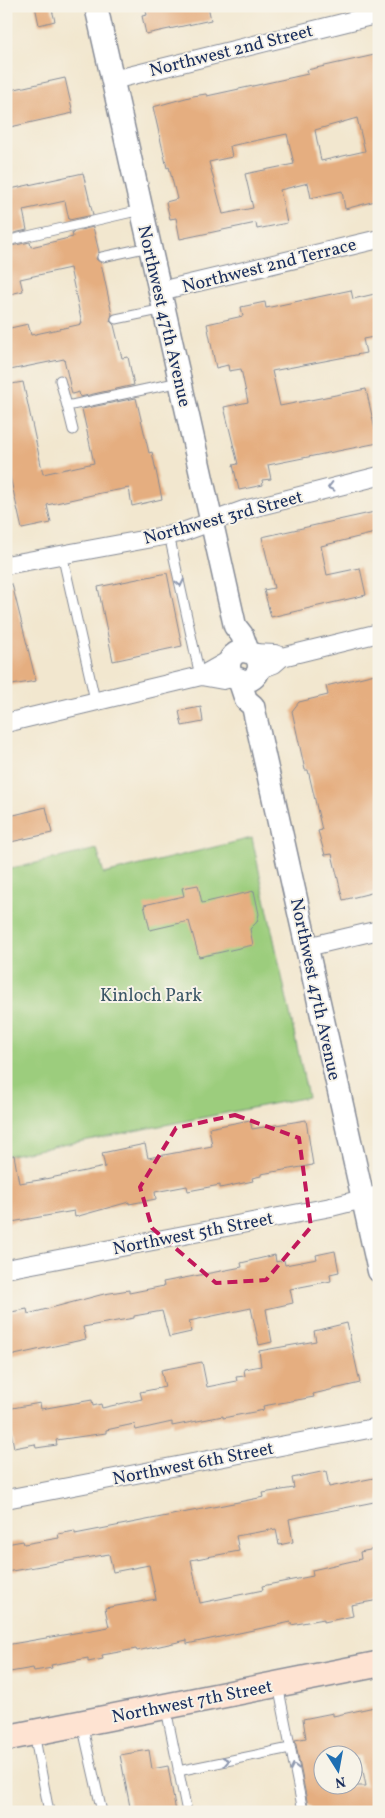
<svg xmlns="http://www.w3.org/2000/svg" width="385" height="1818" viewBox="0 0 385 1818" font-family="Vollkorn,serif">
<style>
.green{fill:#9ccd7d;stroke:#5c7e6e}
.building{fill:#e5ae80;fill-rule:evenodd}
.lines{fill:none;stroke-linecap:round;stroke-linejoin:round}
.service-casing{stroke:#868b96;stroke-width:11}
.minor-casing{stroke:#868b96;stroke-width:20}
.tertiary-casing{stroke:#868b96;stroke-width:25}
.secondary-casing{stroke:#868b96;stroke-width:28}
.service{stroke:#fff;stroke-width:9}
.minor{stroke:#fff;stroke-width:18}
.tertiary{stroke:#fff;stroke-width:22}
.secondary{stroke:#fee3d2;stroke-width:25}
.oneway{stroke:#8d97ae}
.marked{fill:none;stroke:#c2185b;stroke-width:4;stroke-dasharray:10 6;stroke-linejoin:round}
.labels{text-anchor:middle;stroke-width:4;stroke-linejoin:round;paint-order:stroke}
.street-label{font-size:18px;fill:#1b2f5e;stroke:#f7f3e8}
.park-label{font-size:18px;fill:#3b5666;stroke:#f7f3e8}
</style>
<rect width="100%" height="100%" fill="#f7f3e8"/>
<filter id="ink" filterUnits="userSpaceOnUse"><feTurbulence type="fractalNoise" baseFrequency=".02" numOctaves="2"/><feDisplacementMap in="SourceGraphic" scale="10" xChannelSelector="R" yChannelSelector="G"/><feConvolveMatrix kernelMatrix="1 2 1 2 8 2 1 2 1" color-interpolation-filters="sRGB"/></filter>
<filter id="wash" filterUnits="userSpaceOnUse"><feTurbulence type="fractalNoise" baseFrequency=".0096" numOctaves="4" result="noise"/><feDisplacementMap in="SourceGraphic" scale="20" xChannelSelector="R" yChannelSelector="G"/><feGaussianBlur stdDeviation="1.12" result="paint"/><feColorMatrix in="noise" values="0 0 0 0 0 0 0 0 0 0 0 0 0 0 0 0 0 1.4 0 .05"/><feComposite in="paint" operator="in"/></filter>
<g filter="url(#wash)">
<rect width="100%" height="100%" fill="#f2e7cf"/>
<path class="green" d="M252 838 308 1097 6 1156V870L97 849 104 874Z"/>
<g id="blocks">
<path class="building" d="M35 6H51L55 21 39 25Z
M145 6H208L211 20 146 34 142 16 147 15Z
M379 54V200L345 209 342 191 311 198 308 183 280 190 287 223 257 229 256 223 180 239 176 218 170 219 166 202 177 199 169 167 167 168 153 107 193 96 206 94 207 96 308 74 307 70ZM357 118 365 151 321 161 315 130ZM287 134 294 164 245 174 253 208 223 214 209 162 232 157 230 146Z
M65 78 73 113 6 128V91Z
M83 173 93 215 69 220 65 201 23 210 27 230 6 235V190Z
M93 227 99 252 96 259 101 263 112 314 110 321 114 325 122 358 128 357 134 385 80 397 79 392 72 394 64 359 10 370 6 352V329L28 324 31 335 82 324 70 268 20 279 23 291 6 295V247L30 242 31 247 73 237 72 232Z
M351 290 353 299 379 293V336L363 339 366 353 272 371 280 406 366 389 378 443 268 465 271 479 262 480 263 485 239 490 233 465 238 464 224 407 248 402 241 369 229 371 228 365 216 368 207 324 243 316 241 307 265 302 266 308Z
M23 382 43 474 94 463 82 409 136 398 149 453 152 452 162 499 132 506 129 488 101 493 47 505 51 523 22 529 6 459V385Z
M379 511V532L321 546 327 575 360 568 366 595 271 617 264 590 274 588 262 537Z
M167 573 182 646 113 661 98 587Z
M12 584 36 681 6 686V585Z
M379 673V706L374 708 379 728V891L343 900 332 854 325 855 318 831 322 830 308 770H305L292 711 299 702 328 695 326 686Z
M201 707 203 722 182 726 179 711Z
M46 807 52 833 6 843V817Z
M198 885 202 903 254 891 259 914 257 922 250 929 253 945 199 957 189 921 150 930 144 905 184 896 182 888Z
M250 1120 252 1129 306 1120 313 1165 261 1174V1176L252 1178 253 1181 220 1188V1185L188 1191 187 1186 155 1192 156 1199 129 1204V1202L75 1217 74 1211 6 1223V1156L14 1155 19 1183 40 1180 105 1167 102 1153 145 1144 148 1158 212 1146 209 1128Z
M335 1251 339 1272 330 1274 331 1281 290 1289 293 1303 266 1309 272 1342 259 1345 251 1308 189 1321 191 1332 169 1337 162 1311 134 1316V1318L83 1327 86 1339 10 1356 6 1340V1313L27 1309 28 1314 104 1294 129 1290V1293L164 1286 163 1282 242 1267 241 1263 275 1255 276 1262 284 1260 285 1265 317 1259 316 1255Z
M347 1323 360 1383 313 1394 314 1397 263 1406 264 1410 223 1418V1416L172 1426V1422L136 1430 134 1424 106 1430V1433L56 1440 57 1445 36 1448 35 1444 14 1448 7 1409 40 1403 41 1409 92 1400 93 1406 101 1404 102 1408 142 1399 140 1392 165 1387 161 1370 202 1362 207 1387 237 1381 236 1377 245 1376 244 1369 261 1366 259 1351 316 1341 314 1331Z
M326 1471 329 1487 379 1477V1501L289 1519 293 1542 279 1545 276 1529 236 1536 239 1551 191 1560 200 1603 263 1590 262 1586 313 1576 312 1570 361 1559 360 1552 379 1548V1600L351 1605 353 1616 324 1622V1619L291 1625V1622L187 1644V1640L137 1651 136 1649 102 1655 103 1659 88 1662V1658L51 1665 52 1668 34 1671 33 1668 10 1672 6 1645 109 1627 105 1608 156 1599 149 1565 113 1572 109 1554 6 1572V1544L23 1541 24 1544 59 1538 58 1534 75 1531V1534L264 1497 263 1493 294 1488 292 1478Z
M379 1706V1812H312L311 1806H308L295 1740 306 1738 303 1719 333 1713V1716ZM322 1756H360L366 1786H322Z
M149 1750 152 1769 168 1766 176 1812H131L120 1755Z"/>
</g>
</g>
<g filter="url(#ink)">
<use href="#blocks" fill-opacity="0" stroke="#868b96" stroke-width="1"/>
<g class="lines">
<g class="service-casing">
<path id="service" d="M6 241 141 210
M102 257 149 247
M116 319 164 309
M60 380 67 406
M73 430 67 406 180 382
M169 535 200 676
M62 554 95 700
M278 1685 303 1811 299 1812
M166 1709 187 1812
M82 1724 102 1812
M34 1733 49 1812
M178 1771 290 1748"/>
</g>
<g class="minor-casing">
<path id="minor" d="M113 80 379 14
M160 291 379 239
M6 565 180 533 244 510 379 476
M253 653 275 654 282 657
M258 670 274 664 282 657 379 633
M201 676 223 680 235 677
M6 723 201 676 231 659
M307 947 379 930
M6 1269 331 1207 379 1195
M6 1499 379 1427"/>
</g>
<g class="tertiary-casing">
<path id="tertiary" d="M96 6 235 626 242 635 248 652
M229 666a15 15 0 1 1 30 0a15 15 0 1 1-30 0Z
M239 679 246 700 253 706 379 1271"/>
</g>
<g class="secondary-casing">
<path id="secondary" d="M6 1738 379 1664"/>
</g>
<use href="#service" class="service"/>
<use href="#minor" class="minor"/>
<use href="#tertiary" class="tertiary"/>
<use href="#secondary" class="secondary"/>
</g>
<defs><path id="oneway-chevron" d="M-2-3.5L2.5 0L-2 3.5" fill="none" stroke-width="1.6" stroke-linecap="round" stroke-linejoin="round" transform="scale(1.25)"/></defs>
<g class="oneway">
<use href="#oneway-chevron" transform="translate(331 487) rotate(166)"/>
<use href="#oneway-chevron" transform="translate(180 583) rotate(77)"/>
<use href="#oneway-chevron" transform="translate(226 1761) rotate(-11)"/>
<use href="#oneway-chevron" transform="translate(294 1767) rotate(-102)"/>
</g>
</g>
<path class="marked" d="M235 1115 299 1138 311 1227 266 1280 216 1283 152 1228 140 1187 176 1128Z"/>
<g class="labels">
<g class="street-label">
<text transform="translate(231 50) rotate(-14)" y="6">Northwest 2nd Street</text>
<text transform="translate(269 265) rotate(-14)" y="6">Northwest 2nd Terrace</text>
<text transform="translate(165 316) rotate(77)" y="6">Northwest 47th Avenue</text>
<text transform="translate(223 517) rotate(-15)" y="6">Northwest 3rd Street</text>
<text transform="translate(316 989) rotate(78)" y="6">Northwest 47th Avenue</text>
<text transform="translate(193 1233) rotate(-11)" y="6">Northwest 5th Street</text>
<text transform="translate(193 1463) rotate(-11)" y="6">Northwest 6th Street</text>
<text transform="translate(192 1701) rotate(-11)" y="6">Northwest 7th Street</text>
</g>
<g class="park-label">
<text x="151" y="1001">Kinloch Park</text>
</g>
</g>
<rect width="385" height="1818" fill="none" stroke="#f7f3e8" stroke-width="25"/>
<g transform="translate(338 1770) rotate(169)"><circle r="24" fill="#f7f3e8" stroke="#9fa5b1"/>
<path d="M0-4L9 19L0 12L-9 19Z" fill="#1f6fb2"/>
<text y="-8" font-size="14" font-weight="bold" text-anchor="middle" fill="#1b2f5e">N</text>
</g>
</svg>
